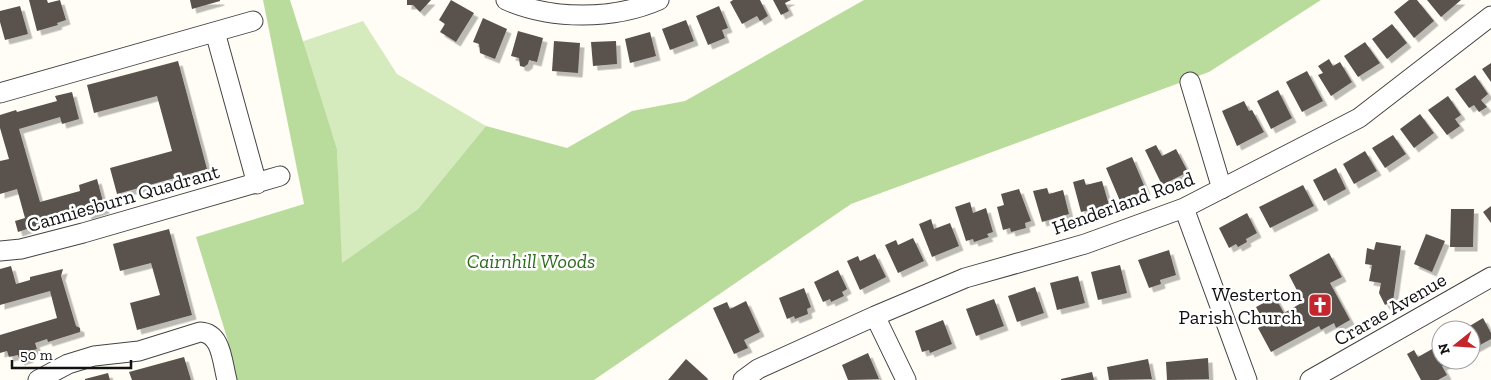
<svg xmlns="http://www.w3.org/2000/svg" width="1491" height="380" viewBox="0 0 1491 380" font-family="'Zilla Slab',serif">
<style>
.green{fill:#d5ebbd}
.forest{fill:#b9dc9c}
.building{fill:#5a524d;filter:url(#shadow)}
.lines{fill:none;stroke-linecap:round;stroke-linejoin:round}
.minor-casing{stroke:#444;stroke-width:21}
.minor{stroke:#fff;stroke-width:19}
.labels{text-anchor:middle;stroke-width:5;stroke-linejoin:round;paint-order:stroke}
.street-label{font-size:20px;fill:#111;stroke:#fff}
.park-label{font-size:20px;font-style:italic;fill:#2f6b1f;stroke:#fff}
.poi-label{font-size:20px;fill:#111;stroke:#fff;text-anchor:end}
</style>
<defs>
<filter id="shadow"><feDropShadow dx="4.5" dy="4.5" stdDeviation="0" flood-color="#0004"/></filter>
</defs>
<rect width="100%" height="100%" fill="#fffdf5"/>
<path class="green" d="M363 21 397 74 486 126 418 209 341 264 337 149 301 42Z"/>
<path class="forest" d="M263 0H290L337 149 342 263 418 209 486 126 567 148 632 111 685 101 864 0H1321L1209 72 851 204 594 380H237L228 341 196 237 304 204Z"/>
<path class="building" d="M29 0H47L48 3 60 0 66 20 57 23 58 25 37 31Z
M190 0H220V1L192 9Z
M407 0H431L420 12 413 5H407Z
M451 0 474 13 456 42 440 32 445 24 439 20Z
M733 0H760L768 16 760 21 757 16 742 24 730 2Z
M773 0H791L785 3 789 11 781 15Z
M1409 0H1417L1434 21 1414 38 1394 12Z
M1427 0H1461L1441 17Z
M20 6 28 34 5 40 0 22V11Z
M719 6 728 28 722 30 725 38 708 45 696 16Z
M483 18 507 29 495 59 480 53 479 44 473 42Z
M686 20 694 41 670 50 662 29Z
M1392 24 1407 43 1387 59 1372 39Z
M518 31 543 38 537 62 529 60 528 64 524 67 520 66 519 58 511 56Z
M650 32 656 56 630 63 625 39Z
M554 41 580 43 578 73 552 71Z
M616 41 617 64 593 66 591 42Z
M1365 42 1380 63 1358 77 1344 56Z
M1329 59 1333 66 1340 62 1352 82 1331 96 1318 75 1323 73 1318 66Z
M178 61 207 169 117 194 110 168 172 151 157 96 94 113 87 85Z
M1491 63V82L1482 69Z
M1307 71 1323 101 1302 112 1286 82Z
M1475 75 1488 94 1481 100 1487 107 1479 112 1474 105 1469 108 1455 89Z
M1278 90 1292 118 1271 129 1257 101Z
M72 92 79 119 62 124 60 117 19 129 40 202 80 191 79 185 97 179 105 209 87 215 85 209 18 232 15 221 25 218 17 189 0 194V161L9 159 0 128V115L16 110 17 112 57 101 55 96Z
M1448 96 1461 115 1455 119 1460 126 1447 135 1428 110Z
M1244 101 1249 111 1252 110 1264 132 1237 146 1222 111Z
M1420 114 1434 133 1414 148 1400 129Z
M1393 135 1406 154 1385 168 1372 148Z
M1156 145 1162 156 1176 149 1188 172 1162 185 1145 150Z
M1365 151 1377 171 1354 184 1343 164Z
M1132 157 1146 190 1120 201 1106 168Z
M1336 168 1346 189 1324 201 1313 180Z
M1084 179 1086 185 1102 181 1109 205 1081 212 1073 182Z
M1303 185 1314 206 1270 228 1259 207Z
M1047 188 1049 194 1063 190 1069 214 1042 222 1033 191Z
M1019 189 1031 221 1025 223 1026 228 1011 232 1010 228 1003 230 997 207 1004 205 1001 194Z
M970 202 973 213 986 208 993 232 987 234 989 237 974 242 973 239 966 241 955 207Z
M1491 206V223L1483 212Z
M1451 209H1474L1473 247H1450Z
M1247 213 1257 233 1246 239 1247 242 1238 247 1236 244 1229 248 1219 228Z
M931 219 934 229 950 223 959 246 932 257 919 224Z
M169 229 192 315 137 330 130 303 160 295 151 263 120 271 113 244Z
M1426 234 1445 241 1432 272 1414 264Z
M913 238 924 261 898 273 885 245 896 240 898 245Z
M1376 242 1401 246 1393 301 1385 305 1379 293 1381 283 1369 281 1372 265 1365 264 1367 248 1374 250Z
M1169 250 1176 275 1160 280 1161 284 1149 288 1138 260Z
M1329 253 1342 277 1330 283 1350 320 1336 328 1334 323 1321 330 1319 326 1271 352 1258 328 1265 324 1256 307 1275 297 1284 313 1303 302 1289 275Z
M875 254 886 277 860 290 847 261 858 256 860 261Z
M1120 265 1127 293 1098 300 1091 272Z
M11 266 16 284 30 280V277L63 269 61 276 76 326 80 328V332L48 342 47 339 35 343 37 349 28 352 29 358 20 361 18 355 9 357 7 351 0 353V335L57 318 50 291 0 305V269Z
M838 270 847 289 842 292 844 296 831 302 830 299 823 302 814 282Z
M1078 276 1085 303 1057 310 1050 283Z
M1035 287 1044 313 1017 322 1008 296Z
M804 288 811 307 807 309 808 314 795 319 794 316 787 319 779 298Z
M994 299 1004 326 976 336 966 309Z
M746 301 760 332 744 340 748 348 734 354 713 308 727 302 730 309Z
M1483 318 1491 333V339L1471 350V330H1463Z
M943 320 952 344 930 353 929 350 922 352 915 331Z
M1441 344V360H1454L1442 366 1447 375 1438 380H1421L1407 354 1414 350 1418 357Z
M868 353 879 379 848 380 842 365Z
M184 357 191 380H132L129 372Z
M1208 358 1209 379 1167 380 1166 362Z
M686 359 708 379 707 380H668Z
M1148 359 1152 379 1109 380 1107 367Z
M1092 372 1094 380H1061V379Z
M108 373 110 380H85V379Z"/>
<g class="lines">
<g class="minor-casing">
<path id="minor" d="M506 0C551 20 614 20 659 0
M215 32 257 184
M1190 82 1222 189
M0 93 253 21
M1184 208 1247 380
M0 251 21 249 83 233 280 176
M875 316 906 380
M38 380 68 364 94 356 139 351 200 332C222 333 222 362 227 380
M743 380 758 369 875 316 965 278 1085 244 1184 208 1359 118 1491 16
M1310 380 1491 277"/>
</g>
<use href="#minor" class="minor"/>
</g>
<defs>
<g id="church-square" transform="scale(1.25)"><rect x="-9" y="-9" width="18" height="18" rx="4" fill="#c4262e" stroke="#fff"/><path d="M-1.2-6h2.4v3.5h3.3v2.4h-3.3V6h-2.4V-.1h-3.3v-2.4h3.3Z" fill="#fff"/></g>
</defs>
<g fill-rule="evenodd">
<use href="#church-square" x="1320" y="305"/>
</g>
<g class="labels">
<g class="street-label">
<text transform="translate(123 198) rotate(-16)" y="7">Canniesburn Quadrant</text>
<text transform="translate(1123 203) rotate(-20)" y="7">Henderland Road</text>
<text transform="translate(1390 309) rotate(-30)" y="7">Crarae Avenue</text>
</g>
<g class="park-label">
<text x="531" y="268">Cairnhill Woods</text>
</g>
<g class="poi-label">
<text x="1302" y="301">Westerton<tspan x="1302" dy="23">Parish Church</tspan></text>
</g>
</g>
<g transform="translate(1456 345) rotate(253)"><circle r="24" fill="#ffffff" stroke="#a0a0a0"/>
<path d="M0-4L9 19L0 12L-9 19Z" fill="#c4262e"/>
<text y="-8" font-size="14" font-weight="bold" text-anchor="middle" fill="#111111">N</text>
</g>
<path d="M12 360v8h119v-8" fill="none" stroke="#111111" stroke-width="2.5"/>
<text x="20" y="360" font-size="15" fill="#111111" stroke="#ffffff" stroke-width="4" paint-order="stroke">50 m</text>
</svg>
